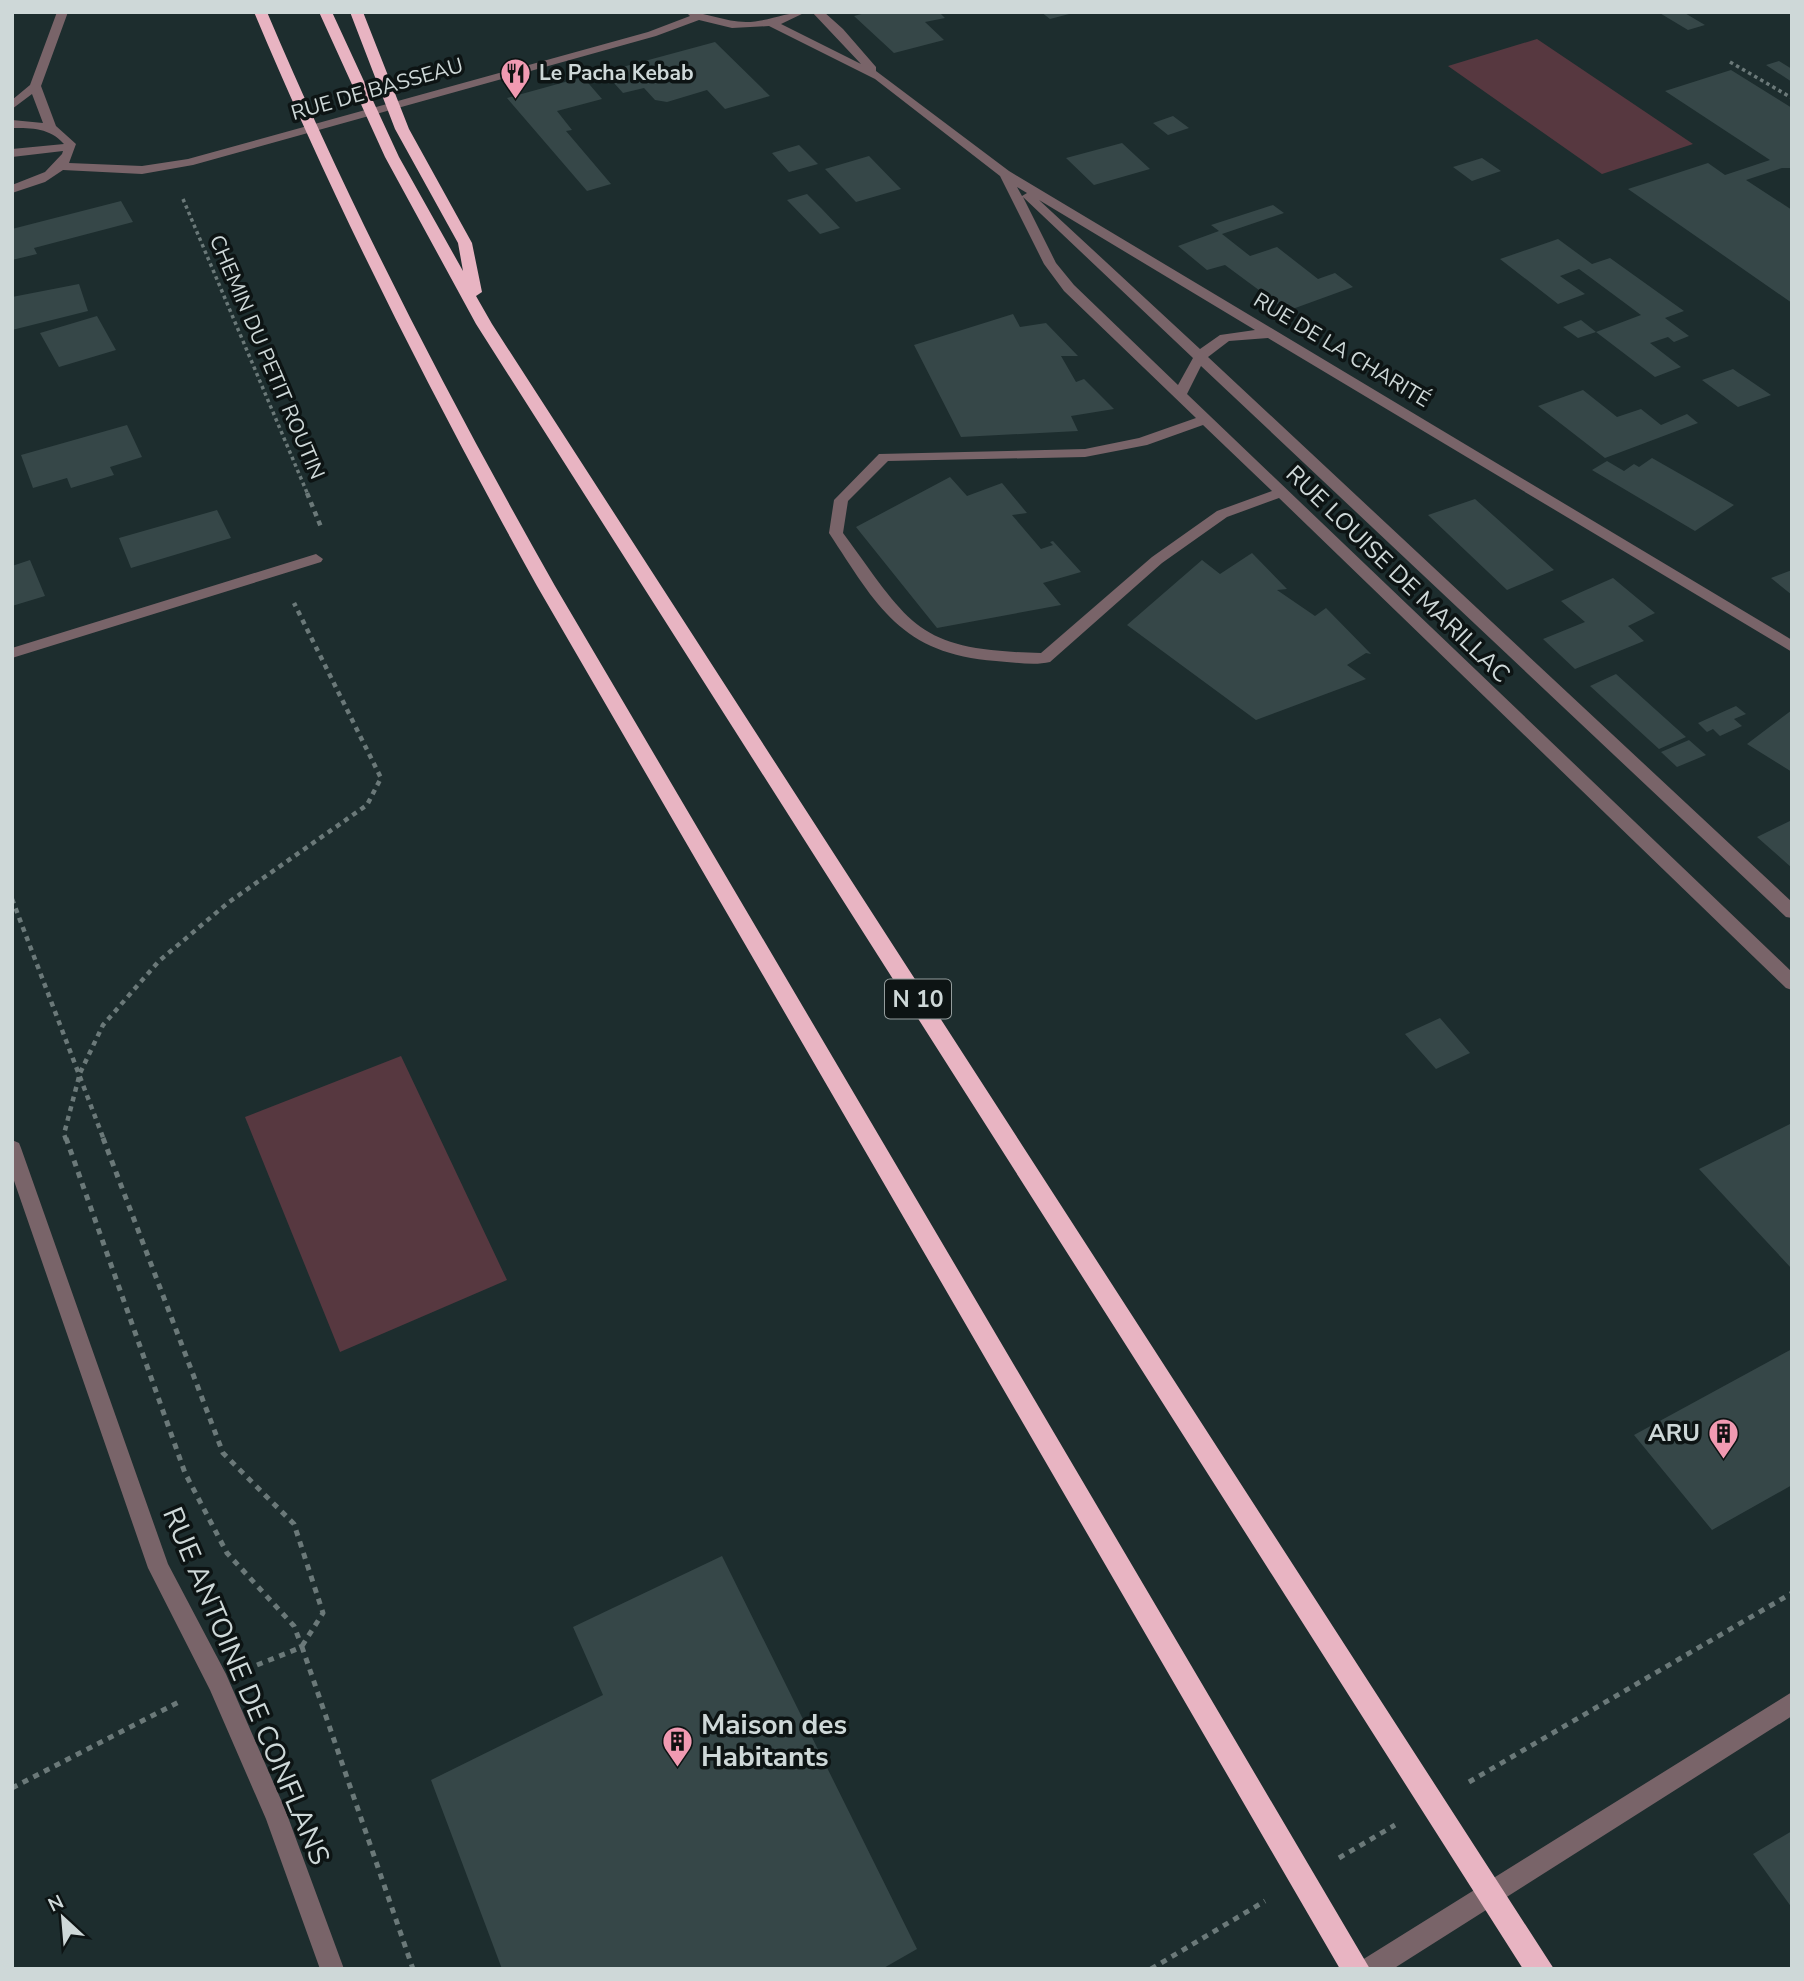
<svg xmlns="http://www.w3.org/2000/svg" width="1804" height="1981" viewBox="0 0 1804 1981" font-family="'Nunito Sans',sans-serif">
<rect width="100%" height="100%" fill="#1d2d2e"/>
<path fill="#573840" d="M1537,39L1693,144L1602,174L1448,66Z
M401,1056L507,1280L340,1352L245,1117Z"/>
<path fill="#364748" d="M869,12H939L945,18L925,22L944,40L894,53L854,16Z
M1041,12H1073V13L1050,19Z
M1658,12H1683L1705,25L1688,30Z
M715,42L770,96L725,109L707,90L667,102L655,100L644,88L623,93L604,72Z
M1779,61L1792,69V82L1766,65Z
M1731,70L1792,108V168H1782L1746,180L1792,210V303L1628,189L1708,163L1725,175L1770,160L1665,91Z
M583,77L602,99L557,111L572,130L566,131L611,184L587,191L507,98Z
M1173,116L1189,128L1168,135L1153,123Z
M1122,143L1150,169L1094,185L1066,158Z
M799,145L818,164L789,172L772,153Z
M869,156L901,189L856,202L825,169Z
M1482,158L1501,171L1472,181L1453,167Z
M807,194L821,208L840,228L820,234L787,200Z
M121,201L133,222L34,248L37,254L12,260V229Z
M1273,205L1284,213L1222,234L1250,256L1277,247L1318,279L1335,273L1353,287L1287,311L1225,265L1207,270L1178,246L1219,231L1211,225Z
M1558,239L1592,264L1610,258L1684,311L1665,318L1689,336L1674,342L1668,337L1650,343L1681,367L1655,377L1596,332L1641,315L1579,269L1560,276L1585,294L1558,304L1500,259Z
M79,284L88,311L12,330V297Z
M1013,314L1020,327L1046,323L1078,356H1061L1076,382L1084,379L1114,409L1071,416L1078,431L961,437L914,345Z
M97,316L116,350L59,367L40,333Z
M1581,320L1596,332L1578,338L1563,327Z
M1733,369L1771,395L1738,407L1702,380Z
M1583,390L1617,417L1641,409L1661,425L1687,414L1698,423L1605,458L1538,406Z
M127,425L142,457L110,467L114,475L71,488L67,478L33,488L21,455Z
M1652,458L1710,491L1734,505L1695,531L1592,470L1607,461L1624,471L1634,464L1639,467Z
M950,477L967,496L1002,483L1027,513L1012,515L1041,549L1053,545L1050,542L1053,541L1081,572L1043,583L1061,605L937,628L856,527Z
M1475,499L1554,570L1507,590L1428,515Z
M217,510L231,538L131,568L119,538Z
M1252,553L1287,589L1277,590L1315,616L1326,608L1371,654L1366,653L1347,665L1366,679L1256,720L1127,625L1202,560L1220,574Z
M30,560L45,596L12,606V566Z
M1792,570V595L1771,578Z
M1613,578L1655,613L1628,626L1644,641L1575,669L1543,639L1585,622L1561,601Z
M1616,674L1686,737L1659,749L1590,686Z
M1736,706L1746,714L1734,719L1742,726L1720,736L1713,729L1707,732L1698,723Z
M1792,710V772L1747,744Z
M1689,740L1706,755L1677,767L1661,752Z
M1792,820V868L1757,837Z
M1440,1018L1470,1053L1436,1069L1405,1034Z
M1792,1123V1269L1699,1169Z
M1792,1349V1485L1712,1530L1634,1435Z
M722,1556L917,1949L882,1969H502L431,1780L603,1695L573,1627Z
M1792,1831V1908L1753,1854Z"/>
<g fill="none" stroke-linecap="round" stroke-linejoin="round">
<path stroke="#6b7979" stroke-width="3.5" stroke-dasharray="3.5 3.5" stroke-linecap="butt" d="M1730,62L1792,98
M183,199L308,495"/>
<path stroke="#6b7979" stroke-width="4.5" stroke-dasharray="5 5" stroke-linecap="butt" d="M307,493L321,527
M12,899L104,1140
M66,1140L64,1134L80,1073L103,1025L159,961L229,902L367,805L381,778L294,603"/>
<path stroke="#6b7979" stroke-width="5" stroke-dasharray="6 6" stroke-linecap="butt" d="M66,1138L185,1473L227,1553L294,1626L302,1647
M103,1138L223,1453L294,1524L323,1613L302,1646
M257,1665L302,1647L413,1969
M1469,1782L1792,1593
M12,1788L179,1702
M1339,1858L1395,1825
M1151,1969L1265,1901"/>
<path fill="#796469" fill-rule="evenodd" d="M57,12H68L41,86L56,126L76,144L69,163L142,166L188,159L648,32L690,16L686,12C706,12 725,22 746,22C767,22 786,12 806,12L781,24L861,64L812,12H824L843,29L876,67V71L1009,171L1792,640V652L1268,338L1229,341L1208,357L1792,902V918L1786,917L1201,366L1187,394L1792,972V990L1786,988L1279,498L1227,517L1162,563L1050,662C1034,666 1013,662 996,661C901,654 877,606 829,533L834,500L879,454L1085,449L1139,438L1196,418L1064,291L1044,264L1000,176L875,79L769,26L732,28L699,20L656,36L193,165L142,174L63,170L45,182L12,193V185L45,172L62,154L63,151L12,157V149L64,144C50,128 32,128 12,128V120L43,123L32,94L12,109V100L30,85ZM1017,187L1027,193L1022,196ZM1023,197L1193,358L1178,385L1074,285L1056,263ZM1039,200L1255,330L1220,335L1200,349ZM1203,425L1272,491L1217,511L1152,557L1041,653C916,650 912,627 843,533L848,501L888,461L1085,457L1147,445Z
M316,554L323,559L321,562L12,658V648Z
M12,1140L19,1143L21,1148L168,1564L226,1674L285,1809L344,1969H320L266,1819L210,1690L148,1568L12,1175Z
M1792,1692V1716L1393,1969H1359L1362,1960Z"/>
<path fill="#e8b4c2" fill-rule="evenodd" d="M254,12H267C351,210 449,399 555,586L1370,1969H1340L537,586C433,398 337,210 254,12Z
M319,12H332L399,157L463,271L458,243L395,129L350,12H363L409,129L472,243L482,292L476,296L492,324L1554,1969H1523L476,324L385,157Z"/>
</g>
<defs>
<symbol id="restaurant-pin" viewBox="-11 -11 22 30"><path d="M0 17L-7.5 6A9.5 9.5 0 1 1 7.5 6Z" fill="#f19ab2" stroke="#0d1414"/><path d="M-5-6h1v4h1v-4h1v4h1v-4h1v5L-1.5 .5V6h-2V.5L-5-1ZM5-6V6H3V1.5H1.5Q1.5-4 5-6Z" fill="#111"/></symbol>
<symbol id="building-pin" viewBox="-11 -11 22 30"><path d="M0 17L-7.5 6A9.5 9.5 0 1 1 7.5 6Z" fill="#f19ab2" stroke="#0d1414"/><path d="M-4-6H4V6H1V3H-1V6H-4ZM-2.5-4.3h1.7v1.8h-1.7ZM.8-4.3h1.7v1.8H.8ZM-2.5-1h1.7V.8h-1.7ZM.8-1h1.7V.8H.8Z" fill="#111"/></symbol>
</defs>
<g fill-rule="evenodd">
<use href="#restaurant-pin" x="498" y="56" width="35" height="47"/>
<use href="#building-pin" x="1706" y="1416" width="35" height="47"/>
<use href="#building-pin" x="660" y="1724" width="35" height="47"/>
</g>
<g text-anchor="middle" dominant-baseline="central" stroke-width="7" stroke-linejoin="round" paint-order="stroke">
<g font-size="21" font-weight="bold" fill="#ced8d8" stroke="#0d1414" text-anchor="start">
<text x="539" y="73">Le Pacha Kebab</text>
</g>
<g font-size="21" fill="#ced8d8" stroke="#0d1414">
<text transform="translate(377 89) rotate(-16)">RUE DE BASSEAU</text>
<text transform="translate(1342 350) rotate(31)">RUE DE LA CHARITÉ</text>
<text transform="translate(267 357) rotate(67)">CHEMIN DU PETIT ROUTIN</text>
</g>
<rect fill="#0d1414" stroke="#949d9d" stroke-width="2" x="885" y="979.5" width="66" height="39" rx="5"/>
<g font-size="23" font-weight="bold" fill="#ced8d8">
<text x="918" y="999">N 10</text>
</g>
<g font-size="24" fill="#ced8d8" stroke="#0d1414">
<text transform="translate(1398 574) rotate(44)">RUE LOUISE DE MARILLAC</text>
</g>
<g font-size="24" font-weight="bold" fill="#ced8d8" stroke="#0d1414" text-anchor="end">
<text x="1700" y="1433">ARU</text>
</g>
<g font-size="28" fill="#ced8d8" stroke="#0d1414">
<text transform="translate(246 1686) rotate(67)">RUE ANTOINE DE CONFLANS</text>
</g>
<g font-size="28" font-weight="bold" fill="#ced8d8" stroke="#0d1414" text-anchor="start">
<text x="701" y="1725">Maison des<tspan x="701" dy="32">Habitants</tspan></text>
</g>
</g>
<rect width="1804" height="1981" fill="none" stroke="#ced8d8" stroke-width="28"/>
<g transform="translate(63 1918) rotate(334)" stroke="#0d1414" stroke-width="5" paint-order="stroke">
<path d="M0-5L12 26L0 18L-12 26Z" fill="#ced8d8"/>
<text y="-10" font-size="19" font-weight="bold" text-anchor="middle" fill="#ced8d8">N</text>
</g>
</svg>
